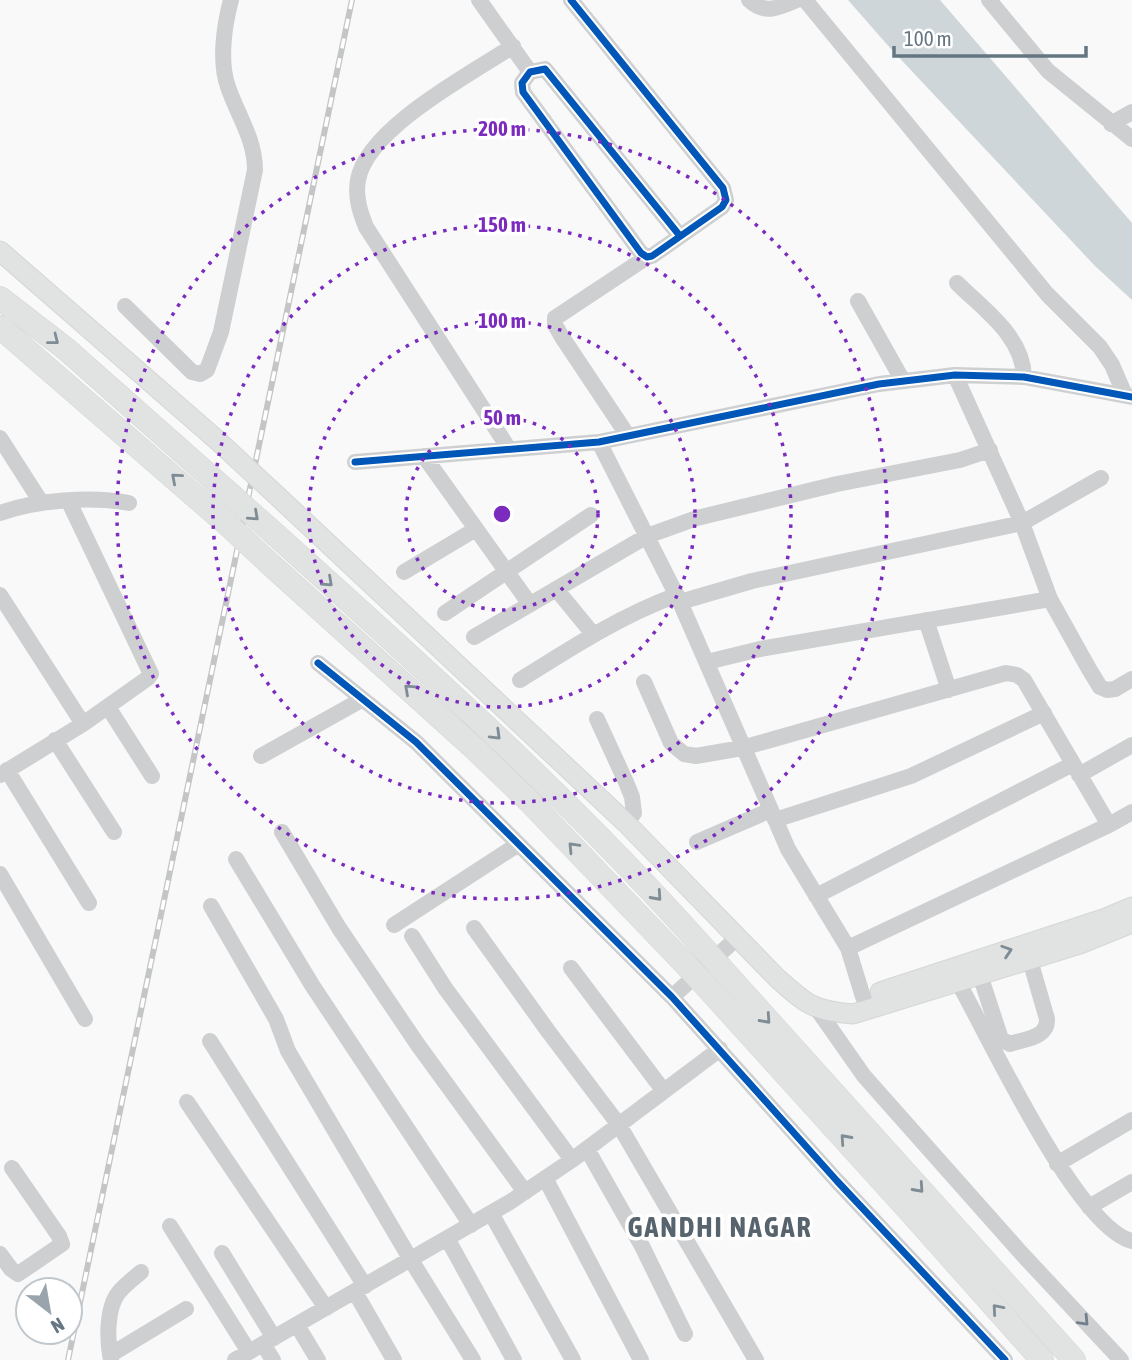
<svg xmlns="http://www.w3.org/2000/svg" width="1132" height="1360" viewBox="0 0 1132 1360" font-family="'Asap Condensed',sans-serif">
<rect width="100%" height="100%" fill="#f9f9f9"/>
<path fill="#ced6d9" d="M848,0H940L1132,223V300L1095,266L891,49Z"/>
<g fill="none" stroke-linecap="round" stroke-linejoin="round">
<defs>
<path id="major" d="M0,251L217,440
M288,506L626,823L777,978C806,1004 813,1011 853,1014L1080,944L1132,923
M880,992L1106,918L1132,907"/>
<path id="highway" d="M0,298L66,349L231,495
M0,327L227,524
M277,536C426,670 573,801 706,951
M270,564L473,747L529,801L688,967
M721,968L1074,1360
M704,984L914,1216L1042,1360"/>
</defs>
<use href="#major" stroke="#d5d6d7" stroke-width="21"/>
<use href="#highway" stroke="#d5d6d6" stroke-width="24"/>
<path stroke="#cecfd0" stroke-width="16" d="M479,0L530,72
M571,0L723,188L726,200L722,207L652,256L647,257L641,253L523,92L522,83L530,72L545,69L680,236
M749,0C765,15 778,8 797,0
M805,0L1047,294L1100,347L1112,365L1125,395
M989,0L1048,71L1132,139
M1111,124L1132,112
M957,283C984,310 1023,336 1024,377
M858,301L903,381
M125,306L192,372L200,374L207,370L221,332L255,170C255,139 238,116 228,87C219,62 224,26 231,0
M955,375L1022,523L1050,599L1089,669L1100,687L1107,690L1115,689L1132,679
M628,436L562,337L555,325V318L647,257
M0,438L41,502
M599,442L680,602L788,849L848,948L863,997
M509,449L366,227C360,212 355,197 358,180C367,128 471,74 513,46
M424,456L529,603
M355,462L599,442L879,384L955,375L1024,377L1132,397
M0,513C36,500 91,496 129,503
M404,572L476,529
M556,589L593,634
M0,595L83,724
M680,602L752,581L1022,523L1101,478
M445,613L591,515
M926,620L949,690
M474,637L647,536L697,518L837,484L960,460L990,450
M707,662L760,649L1050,599
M318,663L416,742L672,997L837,1181L1005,1360
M520,680C571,648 620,616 677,595
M644,682L671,743L684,754L696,756L742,748L1006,673L1017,675L1024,680L1109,825
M108,707L152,776
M597,719L626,782L632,797L634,813L626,823
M55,740L114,832
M261,756L363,699
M7,770L89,903
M0,775L83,724L148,678L151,674L69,502
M1079,775L1132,745
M775,820L911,776L1044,713
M282,832L339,928L418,1045L525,1192
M697,842L771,810
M236,859L312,985L471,1225
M0,874L85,1019
M816,896L1073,764
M211,906L276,1019L288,1051L411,1260L473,1360
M394,925L517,845
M474,928L548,1031L619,1125L756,1360
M412,936L445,988L572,1160
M848,948L1109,825L1132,812
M571,968L663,1090
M980,975L1001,1039L1010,1044C1025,1039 1048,1038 1047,1019L1030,960
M958,982C988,1035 1077,1228 1132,1241
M672,997L737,938
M817,1009L864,1076L1022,1254L1121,1360
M210,1041L365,1286
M187,1102L326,1308
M587,1149L642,1246L685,1334
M1057,1164L1132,1120
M545,1178L641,1360
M1089,1207L1132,1182
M491,1213L573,1360
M170,1226L249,1352
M447,1238L514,1360
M222,1253L274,1338
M0,1254L11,1269L18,1274L62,1244L59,1236L12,1168
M355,1292L394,1360
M297,1325L318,1360
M263,1344L273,1360
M110,1355L186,1309
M111,1360C107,1341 106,1308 119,1292C125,1285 134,1278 141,1272
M235,1360L510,1202L572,1160L720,1049"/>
<use href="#major" stroke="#e1e2e2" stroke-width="19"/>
<use href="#highway" stroke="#e1e2e2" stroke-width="23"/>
<defs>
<path id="rail" d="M68,1360L352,0"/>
</defs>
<use href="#rail" stroke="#c3c5c6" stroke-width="6"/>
<use href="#rail" stroke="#fff" stroke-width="3.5" stroke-dasharray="10" stroke-linecap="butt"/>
<defs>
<path id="major-bridge" d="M217,440L288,506"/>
<path id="highway-bridge" d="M231,495L277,536
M227,524L270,564
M706,951L721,968
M688,967L704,984"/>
</defs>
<use href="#major-bridge" stroke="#d5d6d7" stroke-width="21" stroke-linecap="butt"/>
<use href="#highway-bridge" stroke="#d5d6d6" stroke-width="24" stroke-linecap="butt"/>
<use href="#major-bridge" stroke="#e1e2e2" stroke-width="19"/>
<use href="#highway-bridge" stroke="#e1e2e2" stroke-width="23"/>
<defs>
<path id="cycleway" d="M571,0L723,188L726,200L722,207L652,256L647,257L641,253L523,92L522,83L530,72L545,69L680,236
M355,462L599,442L879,384L955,375L1024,377L1132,397
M318,663L416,742L672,997L837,1181L1005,1360"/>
</defs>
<use href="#cycleway" stroke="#fff" stroke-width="11"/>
<use href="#cycleway" stroke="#0057b8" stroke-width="7"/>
</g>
<defs><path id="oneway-chevron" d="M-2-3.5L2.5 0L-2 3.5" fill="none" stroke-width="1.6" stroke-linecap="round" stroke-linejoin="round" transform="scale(1.75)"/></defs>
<g stroke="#7e8c96">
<use href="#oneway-chevron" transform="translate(54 340) rotate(38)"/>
<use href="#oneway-chevron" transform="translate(176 478) rotate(-139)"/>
<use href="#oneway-chevron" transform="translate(254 516) rotate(42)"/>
<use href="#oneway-chevron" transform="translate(328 582) rotate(42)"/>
<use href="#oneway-chevron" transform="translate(409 689) rotate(-138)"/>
<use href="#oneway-chevron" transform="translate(496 735) rotate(44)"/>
<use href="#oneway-chevron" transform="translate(573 847) rotate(-134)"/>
<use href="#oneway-chevron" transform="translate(657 896) rotate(48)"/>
<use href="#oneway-chevron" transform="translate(1007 951) rotate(-18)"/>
<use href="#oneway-chevron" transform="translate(766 1019) rotate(48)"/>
<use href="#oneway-chevron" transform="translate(845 1139) rotate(-132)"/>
<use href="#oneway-chevron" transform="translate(919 1188) rotate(48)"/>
<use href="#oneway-chevron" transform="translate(997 1309) rotate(-131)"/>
</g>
<use stroke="#707f8b" href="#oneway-chevron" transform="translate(1084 1321) rotate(47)"/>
<g fill="none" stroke="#7b2cbf" stroke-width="3.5" stroke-dasharray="3.5 7">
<circle cx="502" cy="514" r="96"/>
<circle cx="502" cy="514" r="193"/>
<circle cx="502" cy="514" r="289"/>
<circle cx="502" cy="514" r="385"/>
</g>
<g text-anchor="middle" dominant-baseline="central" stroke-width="7" stroke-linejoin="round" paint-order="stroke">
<g font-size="28" font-weight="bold" letter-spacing="2" fill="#57646e" stroke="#fff">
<text x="720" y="1227">GANDHI NAGAR</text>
</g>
</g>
<circle cx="502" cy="514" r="10" fill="#7b2cbf" stroke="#fff" stroke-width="3.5"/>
<g font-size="21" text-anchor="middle" font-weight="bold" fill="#7b2cbf" stroke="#fff" stroke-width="7" stroke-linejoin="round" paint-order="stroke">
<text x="502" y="136">200 m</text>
<text x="502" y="232">150 m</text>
<text x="502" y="328">100 m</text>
<text x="502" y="425">50 m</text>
</g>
<g transform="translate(49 1311) rotate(149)"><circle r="33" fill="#ffffff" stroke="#c1c8cd" stroke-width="2"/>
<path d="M0-5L12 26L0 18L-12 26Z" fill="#99a4ac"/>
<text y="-10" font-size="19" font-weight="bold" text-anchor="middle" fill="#657683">N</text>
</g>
<path d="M894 46v10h192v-10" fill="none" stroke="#657683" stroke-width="3.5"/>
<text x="904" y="46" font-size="21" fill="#657683" stroke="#ffffff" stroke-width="5" paint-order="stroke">100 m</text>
</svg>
